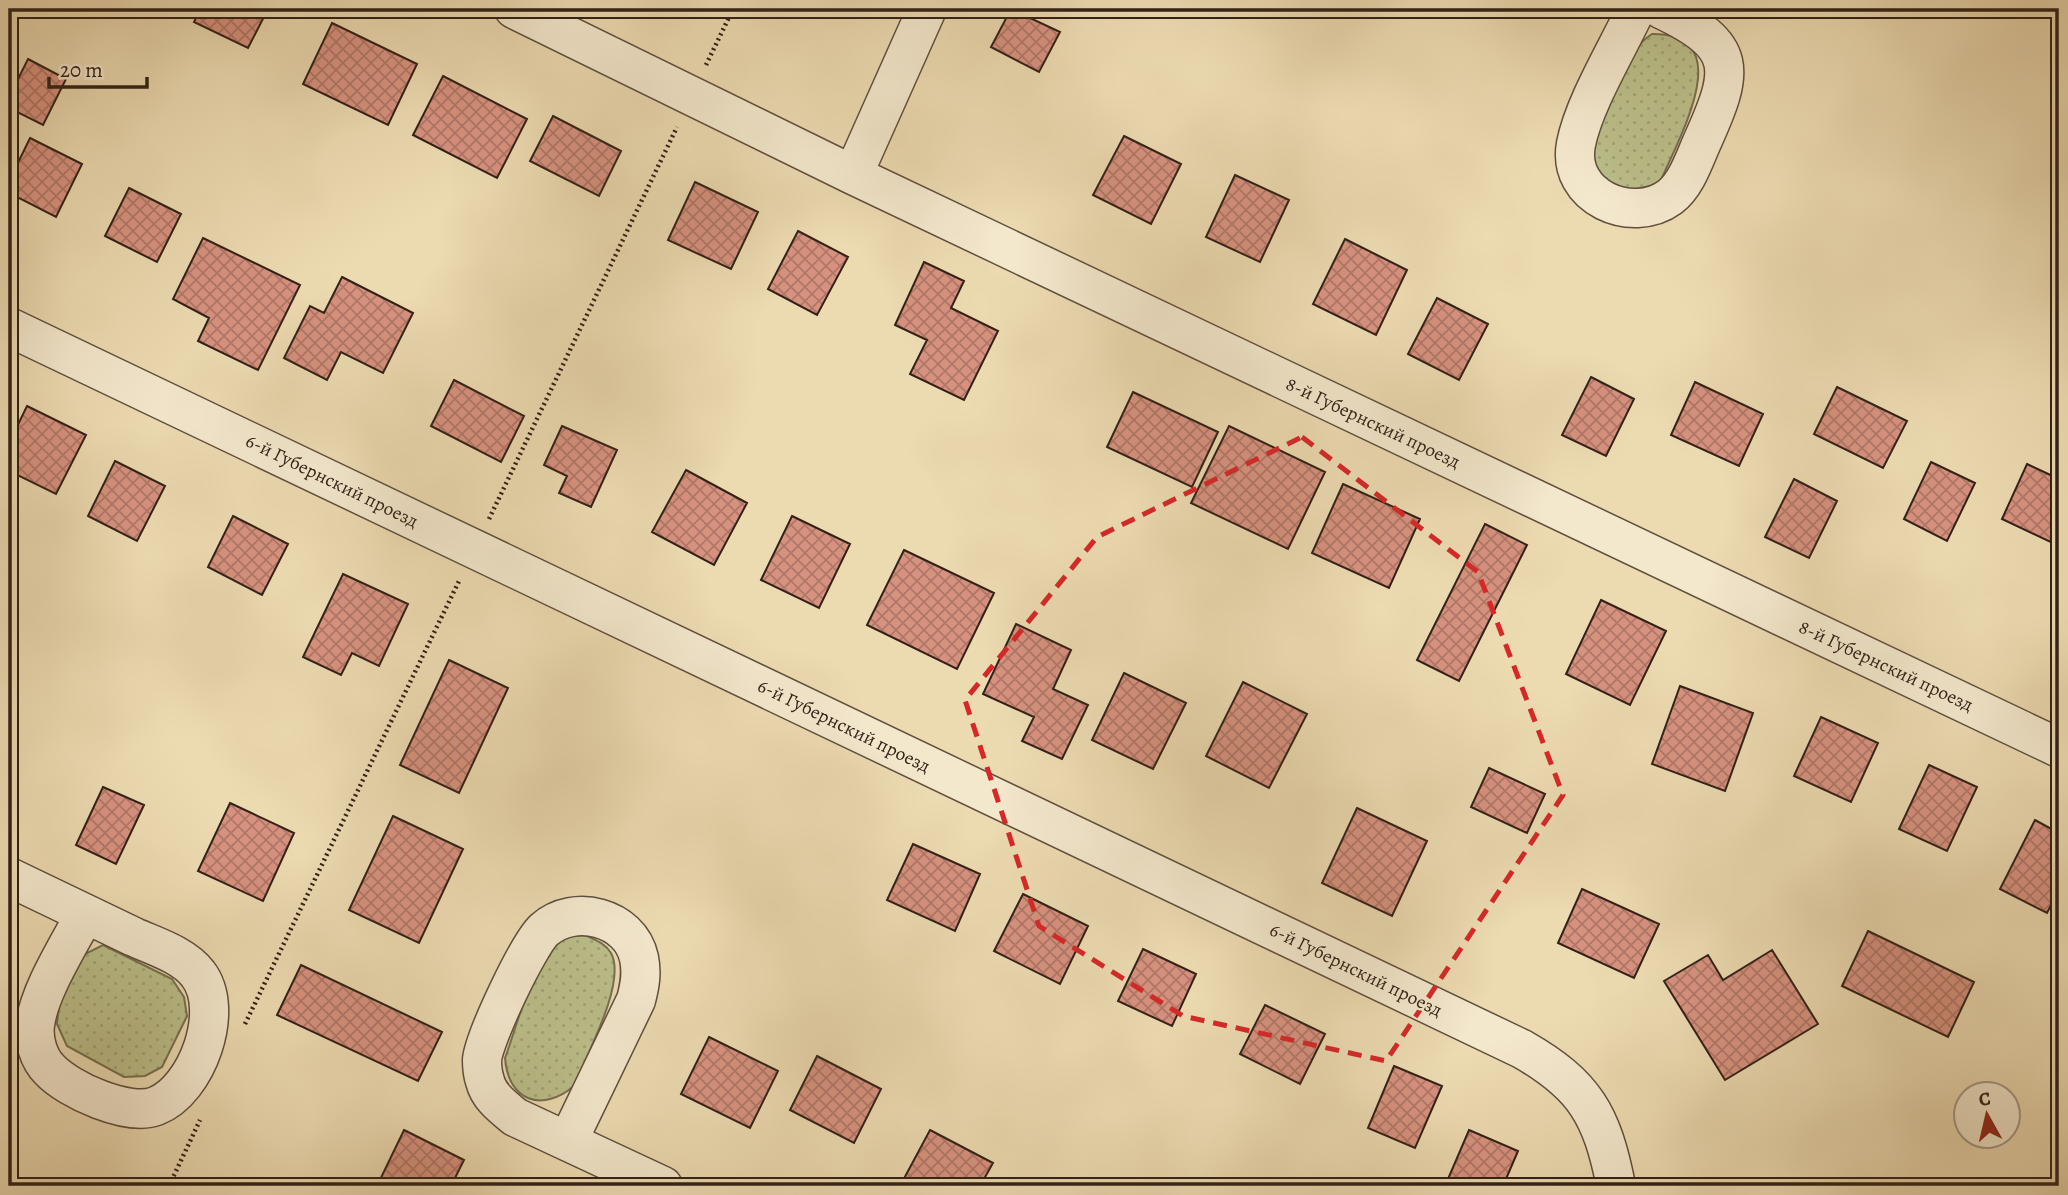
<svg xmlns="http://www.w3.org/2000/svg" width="2068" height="1195" viewBox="0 0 2068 1195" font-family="Alegreya,serif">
<defs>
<pattern id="green-dots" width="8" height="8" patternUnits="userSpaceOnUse" patternTransform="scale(1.75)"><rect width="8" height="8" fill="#bbbe89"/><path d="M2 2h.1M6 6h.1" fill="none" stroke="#a1a376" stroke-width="1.8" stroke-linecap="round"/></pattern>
<pattern id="building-cross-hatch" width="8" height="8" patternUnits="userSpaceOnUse" patternTransform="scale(1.75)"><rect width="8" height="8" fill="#d7927f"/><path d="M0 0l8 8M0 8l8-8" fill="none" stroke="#af7767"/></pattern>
</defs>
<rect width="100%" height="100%" fill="#ecdab1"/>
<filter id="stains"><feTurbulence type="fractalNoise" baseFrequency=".00286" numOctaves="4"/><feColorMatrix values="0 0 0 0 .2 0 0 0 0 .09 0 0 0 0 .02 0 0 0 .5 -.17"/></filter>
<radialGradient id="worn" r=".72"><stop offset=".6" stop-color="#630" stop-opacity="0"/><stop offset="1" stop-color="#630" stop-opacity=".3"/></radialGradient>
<path fill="url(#green-dots)" stroke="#767050" stroke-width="2" d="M1652,34C1742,33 1676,142 1659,185L1606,194L1590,157C1604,120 1618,55 1652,34Z
M585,935C595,940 605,943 611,953C627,982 586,1056 574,1086C542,1113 508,1101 505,1058C517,1026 531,967 555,944C564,935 573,936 585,935Z
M103,945L172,979L184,997L187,1016L162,1067L145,1076L124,1077L67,1046L57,1024L59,1004L83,955Z"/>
<path fill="url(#building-cross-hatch)" stroke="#312117" stroke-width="2" d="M200,9H268L248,48L194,22Z
M1011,9L1060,32L1039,72L991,47Z
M332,23L417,64L388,125L303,84Z
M28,59L66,79L43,125L9,108V97Z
M443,76L527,119L497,178L413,135Z
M553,116L621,151L599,196L530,161Z
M1124,136L1181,164L1151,224L1093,195Z
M30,138L82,164L56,217L9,193V181Z
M1235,175L1289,200L1260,262L1206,237Z
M695,182L758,212L731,269L668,240Z
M129,188L181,214L157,262L105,236Z
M798,231L848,257L817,315L768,289Z
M203,238L300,285L258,370L198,341L209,318L173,299Z
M1345,239L1407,270L1376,335L1313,304Z
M924,262L964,281L951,308L998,331L964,400L910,374L927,340L895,325Z
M342,277L413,313L383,373L341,352L327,380L284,358L310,306L324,313Z
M1437,298L1488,324L1459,380L1408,354Z
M1591,377L1634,399L1606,456L1562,435Z
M454,380L524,416L501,462L431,426Z
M1695,382L1763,414L1739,466L1671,435Z
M1837,387L1907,421L1883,468L1814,434Z
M1133,392L1218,432L1192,487L1107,447Z
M27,406L86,435L56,494L9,471V443Z
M562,426L617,450L591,507L559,493L567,476L544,465Z
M1229,426L1325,472L1288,549L1191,503Z
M115,461L165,486L137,541L88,516Z
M1931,462L1975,483L1947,541L1904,519Z
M2027,464L2059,479V546L2002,519Z
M686,470L747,503L714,565L652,532Z
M1794,479L1837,501L1809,558L1765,537Z
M1343,484L1420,519L1389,588L1312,553Z
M233,516L288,544L262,595L208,567Z
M792,516L850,544L819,608L761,580Z
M1485,524L1527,545L1459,681L1417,660Z
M904,550L994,593L957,669L867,625Z
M343,574L408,604L379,666L352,653L341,675L303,657Z
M1601,600L1666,631L1630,705L1566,674Z
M1016,624L1071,650L1053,689L1088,705L1062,759L1022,741L1034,717L983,694Z
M449,660L508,688L459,793L400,765Z
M1124,673L1186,703L1153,769L1092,740Z
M1243,682L1307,714L1269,788L1206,756Z
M1680,686L1753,713L1725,791L1652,764Z
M1821,717L1878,743L1851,802L1794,776Z
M1929,765L1977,787L1947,851L1899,829Z
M1489,768L1545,794L1527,833L1471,807Z
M103,787L144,805L116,864L76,845Z
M230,803L294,833L263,901L198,871Z
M1357,808L1427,841L1392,916L1322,883Z
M393,816L463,849L419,943L349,910Z
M2035,820L2059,833V889L2047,913L2000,889Z
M913,844L980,874L955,931L887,900Z
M1582,889L1659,924L1634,978L1558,943Z
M1023,894L1088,926L1060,984L994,951Z
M1868,931L1974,982L1948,1037L1842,986Z
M1143,949L1196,974L1172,1026L1118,1001Z
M1772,950L1818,1024L1725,1080L1664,981L1708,955L1723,980Z
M301,965L442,1032L418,1081L277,1015Z
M1265,1005L1325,1034L1300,1084L1240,1054Z
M709,1037L778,1071L750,1128L681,1094Z
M817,1056L881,1089L854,1143L790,1110Z
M1394,1066L1442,1086L1415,1148L1368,1128Z
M404,1130L464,1160L451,1186H377Z
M930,1130L993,1163L980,1186H900Z
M1469,1130L1518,1151L1503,1186H1445Z"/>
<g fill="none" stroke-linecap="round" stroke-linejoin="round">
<defs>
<path id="minor" d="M514,9L853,175L2059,748
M1636,9C1618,48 1584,103 1576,144C1566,197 1632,225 1670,197C1686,185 1694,160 1702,142C1735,69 1739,46 1661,9
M853,175L927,9
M9,327L1522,1049C1585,1085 1602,1115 1616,1186
M9,877C51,897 92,917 134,937C154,946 184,955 198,974C226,1010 197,1090 156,1106C129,1117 68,1090 49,1069C39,1059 33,1040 35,1025C39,991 69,945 85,914
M568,1141L636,1000C640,985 642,973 639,958C630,917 574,903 544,930C528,945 484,1038 482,1060C482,1066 483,1075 485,1081C489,1097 503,1107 515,1117L663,1186"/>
</defs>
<use href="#minor" stroke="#604f3e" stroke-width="41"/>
<path stroke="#312117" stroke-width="4.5" stroke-dasharray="2 3.5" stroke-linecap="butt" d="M706,65L733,9
M489,519L677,127
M245,1024L459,581
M169,1186L200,1120"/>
<use href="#minor" stroke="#f3e7cc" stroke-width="38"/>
</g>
<path fill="none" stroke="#d62828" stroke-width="5" stroke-dasharray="14 9" stroke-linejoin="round" d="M1302,437L1478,572L1563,795L1386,1061L1183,1016L1039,926L965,700L1097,537Z"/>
<g text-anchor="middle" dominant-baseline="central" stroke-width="5" stroke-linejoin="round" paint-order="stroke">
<g font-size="19" fill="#312117" stroke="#f3e7cc">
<text transform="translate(1373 423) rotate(25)">8-й Губернский проезд</text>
<text transform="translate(332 481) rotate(26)">6-й Губернский проезд</text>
<text transform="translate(1886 666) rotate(25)">8-й Губернский проезд</text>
<text transform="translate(844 726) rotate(26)">6-й Губернский проезд</text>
<text transform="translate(1356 970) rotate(26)">6-й Губернский проезд</text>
</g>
</g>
<rect width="2068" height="1195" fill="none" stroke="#ecdab1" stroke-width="35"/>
<rect x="10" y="10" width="2047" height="1174" fill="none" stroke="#312117" stroke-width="3.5"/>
<rect x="18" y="18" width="2033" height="1160" fill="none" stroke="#312117" stroke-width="2"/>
<g transform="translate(1987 1115) rotate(352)"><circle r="33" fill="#f3e7cc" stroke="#a59884" stroke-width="2"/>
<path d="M0-5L12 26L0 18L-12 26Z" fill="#8f2418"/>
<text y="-10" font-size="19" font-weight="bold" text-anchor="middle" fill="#312117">С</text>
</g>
<path d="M49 77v10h98v-10" fill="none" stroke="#312117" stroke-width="3.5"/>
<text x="60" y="77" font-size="21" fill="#312117" stroke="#f3e7cc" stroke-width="5" paint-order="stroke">20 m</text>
<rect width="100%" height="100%" filter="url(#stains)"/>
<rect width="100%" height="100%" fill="url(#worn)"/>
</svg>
